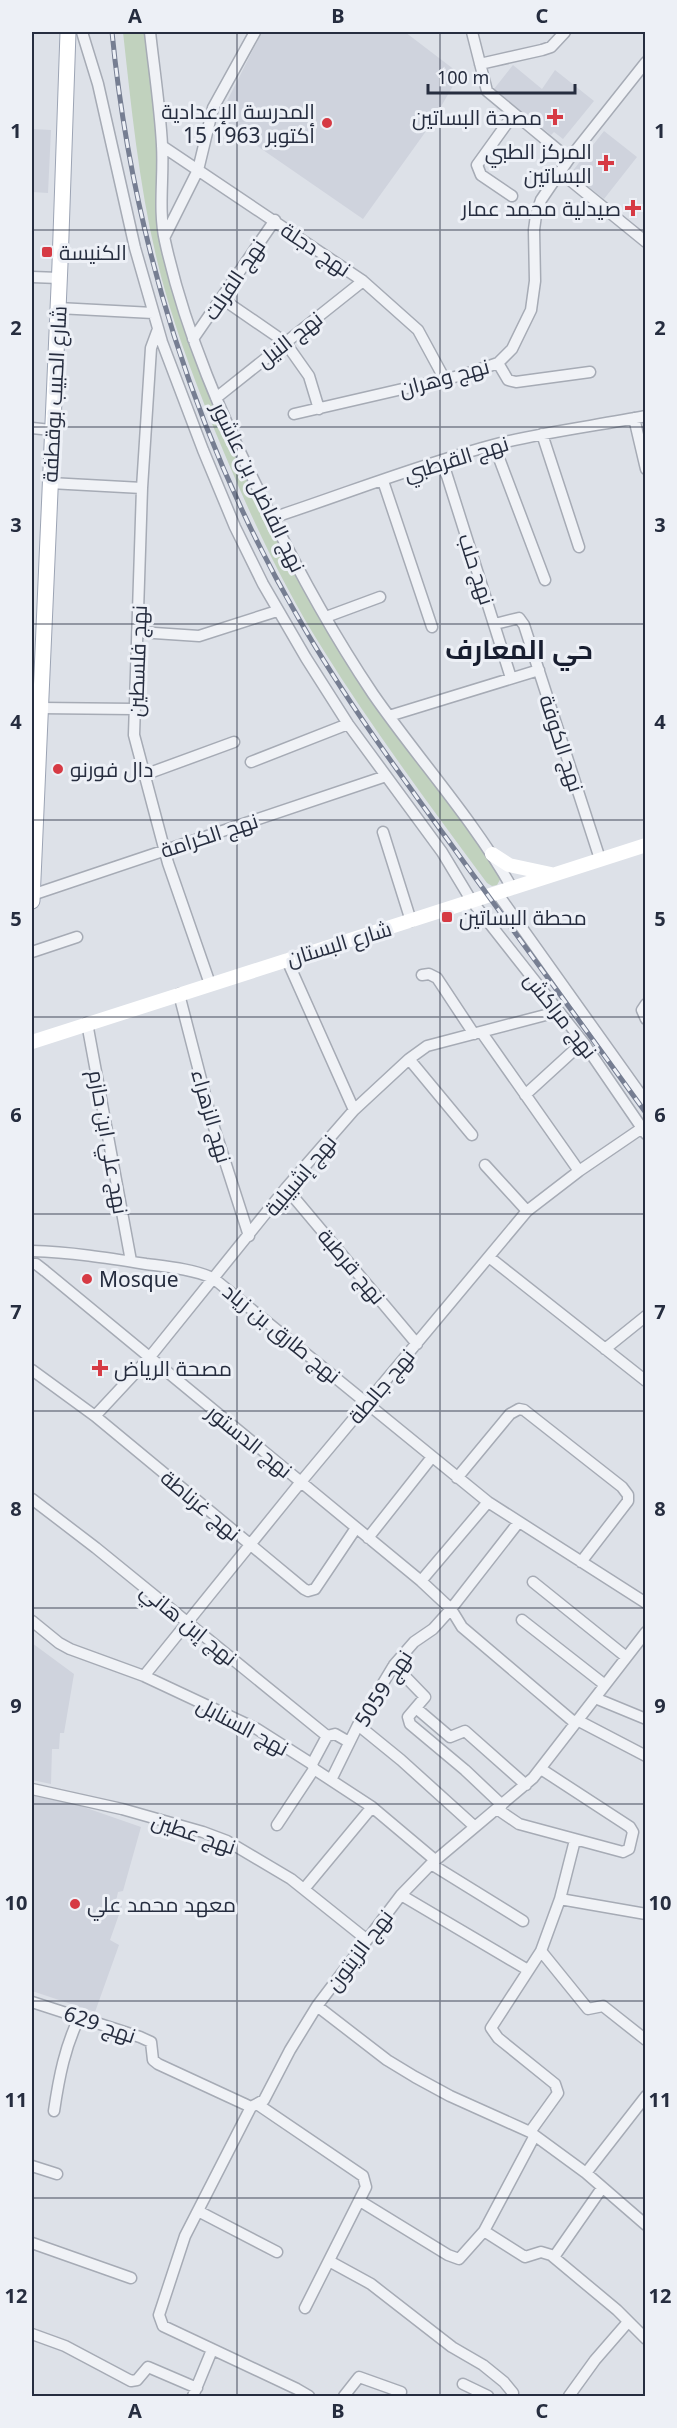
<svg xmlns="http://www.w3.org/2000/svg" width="677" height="2428" viewBox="0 0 677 2428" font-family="'Noto Sans',Cairo,sans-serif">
<rect width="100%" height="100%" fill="#dde1e8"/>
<path fill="#cfd3dd" d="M262,32H405L460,74L429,127L363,219L218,119Z
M513,65L542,89L555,70L594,101L563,139L554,132L551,135L494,89Z
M32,129L51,130L48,193L32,192Z
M604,131L637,157L604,199L571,173Z
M32,1643L74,1674L64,1733H60L59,1749H52L51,1784L32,1780Z
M32,1794L49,1795L141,1827L123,1891L118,1892L116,1901L122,1906L110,1940L119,1945L95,2012L32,1991Z"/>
<path fill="#c1d2be" d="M123,32H145L157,126L158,223L221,422L271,527L329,632L378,710L502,876L497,885L492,886L487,883C431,807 374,731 324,651C280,582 246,506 215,431C192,374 170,316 156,256C139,184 131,105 123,32Z"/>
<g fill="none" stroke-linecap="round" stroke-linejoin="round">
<defs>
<path id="street" d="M82,32L98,84L135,248L162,342L203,450L235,527L263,584L306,658L348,724L442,852L471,900L583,1042L646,1134
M150,32C154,69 160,107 162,145C164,177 158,210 165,241C185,332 223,420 265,503C297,569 332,633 373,694C418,759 473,819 512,888
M472,32L487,91L569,159L560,172L646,242
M480,64L542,50L551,47L565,32
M162,146L363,281L418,330L444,378
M569,159L646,62
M512,196L481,175L477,165L513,115
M165,236L198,170L213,108L255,32
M32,277L59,278
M221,298L285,342L309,376L319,409
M58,308L153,313
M158,329L151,348L142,488L134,735L168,863L210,984
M193,339L275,220
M498,363L508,380L516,382L590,372
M216,398L363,281
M294,414L463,375L498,363L512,349L531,310L535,281L534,230L536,215L541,200L560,172
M634,418L646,469
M32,428L51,430
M542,434L579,547
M494,445L545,580
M442,460L511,678
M383,481L432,627
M50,483L142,488
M272,518C345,494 418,465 493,445C543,432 595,426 646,416
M326,617L380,597
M495,624L519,618L524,625L600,859
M139,632L199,636L277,611
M40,708L134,709
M389,716L539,670
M251,762L348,724
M144,775L234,742
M383,832L411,921
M497,893L646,1102
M32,895L386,776
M32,952L77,937
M287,960L354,1110
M422,975L429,974L437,978L474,1034
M179,994L211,1118L249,1236
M646,1004L642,1010L646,1019
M87,1023L131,1261
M482,1033L579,1171
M409,1059L472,1135
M525,1095L583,1042
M485,1165L527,1211
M286,1188L417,1344
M32,1251C70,1252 108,1258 146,1264C169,1267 192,1269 213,1278L488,1502L646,1603
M489,1257L646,1381
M32,1264H36L45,1271L421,1581L451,1609L462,1627L575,1723
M605,1349L646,1316
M32,1370L95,1416L304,1589L308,1591L315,1589L356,1528
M95,1416L149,1358L286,1188L354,1110L409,1059L427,1046L557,1012
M457,1478L510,1414L519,1409L524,1410L622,1487L628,1495V1501L581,1562
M32,1499L96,1548L327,1736L335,1734L349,1742
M368,1538L432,1457
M421,1581L488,1502
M533,1582L625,1656
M522,1620L605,1685
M32,1621L59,1643L70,1649L144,1676L257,1729L312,1764L314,1769L372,1807L435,1860
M394,1665L425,1697L408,1717L410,1724L465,1770L502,1805
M144,1676L300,1483L527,1211L579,1171L645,1126
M595,1698L646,1719
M416,1708L450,1737L465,1731L526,1785
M577,1720L646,1756
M358,1725L401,1760L474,1826
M312,1764L327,1736
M331,1780L358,1725L394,1665L414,1642L433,1629L451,1609L518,1523
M32,1789L122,1809L203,1832L227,1841L291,1879L366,1939
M497,1809L519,1824L623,1852L629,1849L633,1832L630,1827L541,1769
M277,1825L314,1769
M431,1864L523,1921
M304,1889L372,1807
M401,1895L528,1970
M560,1899L646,1914
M541,1951L588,2009L603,2006L646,2040
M32,2002L140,2037L151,2042L153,2060L158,2064L251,2107
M317,2006L387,2060L415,2077L450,2096L530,2132L586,2173L646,2225
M257,2104L363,2176L366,2187L305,2308
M54,2111C59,2077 65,2046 80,2016
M530,2132L558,2093L555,2084L498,2038L491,2028L541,1951L560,1899L575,1840
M32,2166L57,2174
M586,2173L646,2096
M360,2201L448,2255L459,2259L484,2231L534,2137
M198,2211L277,2252
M484,2231L525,2257L541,2252L551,2255L617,2310L646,2339
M32,2243L131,2278
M554,2257L602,2188
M329,2261L371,2284L452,2347L483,2365L504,2382L513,2393
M32,2334L65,2346L131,2381L137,2380L148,2367L197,2388
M463,2384L488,2396
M193,2396L212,2350
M309,2396L297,2389L163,2326L159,2315L185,2236L251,2107L264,2100L290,2050L317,2006L401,1895L431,1864L533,1778L646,1632
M344,2396L359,2377L401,2392
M569,2396L595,2360L628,2322"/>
<path id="primary" d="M32,901L60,264L68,32"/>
</defs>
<use href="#street" stroke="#a6abb5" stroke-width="13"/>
<use href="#primary" stroke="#9ca4b4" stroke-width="17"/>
<use href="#street" stroke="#f0f2f6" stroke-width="10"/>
<path stroke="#fff" stroke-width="14" d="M492,854L509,865L551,874
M32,1042L646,845"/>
<use href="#primary" stroke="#fff" stroke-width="15"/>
<defs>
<path id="rail" d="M112,32C132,237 195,440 299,619C346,701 402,777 458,854C520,940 583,1026 646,1113"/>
</defs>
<use href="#rail" stroke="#767e92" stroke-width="5"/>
<use href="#rail" stroke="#edf0f6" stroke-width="3" stroke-dasharray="9" stroke-linecap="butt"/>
</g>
<path fill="none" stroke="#262d3f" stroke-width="1.5" stroke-opacity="0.55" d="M237,32V2396M440,32V2396M32,230H646M32,427H646M32,624H646M32,820H646M32,1017H646M32,1214H646M32,1411H646M32,1608H646M32,1804H646M32,2001H646M32,2198H646"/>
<g fill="#d63a44" stroke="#edf0f6" stroke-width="2">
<path d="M552 108h6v6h6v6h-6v6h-6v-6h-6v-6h6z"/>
<circle cx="327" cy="123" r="6"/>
<path d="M603 154h6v6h6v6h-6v6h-6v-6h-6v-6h6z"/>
<path d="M630 199h6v6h6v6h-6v6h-6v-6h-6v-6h6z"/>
<rect x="41" y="246" width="12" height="12" rx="3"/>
<circle cx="58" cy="769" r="6"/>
<rect x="441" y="911" width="12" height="12" rx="3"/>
<circle cx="87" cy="1279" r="6"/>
<path d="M97 1359h6v6h6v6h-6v6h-6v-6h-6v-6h6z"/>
<circle cx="75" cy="1904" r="6"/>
</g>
<g text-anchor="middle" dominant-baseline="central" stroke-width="6" stroke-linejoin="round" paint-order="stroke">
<g font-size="21" fill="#262d3f" stroke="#edf0f6" text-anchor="start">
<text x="315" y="111" text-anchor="end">المدرسة الإعدادية<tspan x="315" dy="24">15 أكتوبر 1963</tspan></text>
<text x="542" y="117" text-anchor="end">مصحة البساتين</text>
<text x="592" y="151" text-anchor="end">المركز الطبي<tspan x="592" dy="24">البساتين</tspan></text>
<text x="621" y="208" text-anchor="end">صيدلية محمد عمار</text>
<text x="59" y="252">الكنيسة</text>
<text x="70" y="769">دال فورنو</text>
<text x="459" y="917">محطة البساتين</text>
<text x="99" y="1279">Mosque</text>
<text x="114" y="1368">مصحة الرياض</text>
<text x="87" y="1904">معهد محمد علي</text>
</g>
<g font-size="21" fill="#262d3f" stroke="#edf0f6">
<text transform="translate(316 249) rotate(34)">نهج دجلة</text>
<text transform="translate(234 279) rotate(-56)">نهج الفرلت</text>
<text transform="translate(289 339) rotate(-38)">نهج النيل</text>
<text transform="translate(444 377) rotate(-15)">نهج وهران</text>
<text transform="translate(54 394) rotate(-87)">شارع الحبيب بوقطفة</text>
<text transform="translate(456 458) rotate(-17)">نهج القرطبي</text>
<text transform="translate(259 487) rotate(64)">نهج الفاضل بن عاشور</text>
<text transform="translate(477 569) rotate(72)">نهج حلب</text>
<text transform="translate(137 661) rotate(-88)">نهج فلسطين</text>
<text transform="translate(562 743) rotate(72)">نهج الكوفة</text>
<text transform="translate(209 835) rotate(-18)">نهج الكرامة</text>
<text transform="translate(339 943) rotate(-17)">شارع البستان</text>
<text transform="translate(561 1015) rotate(52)">نهج مراكش</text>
<text transform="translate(212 1116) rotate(74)">نهج الزهراء</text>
<text transform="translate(109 1142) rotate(80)">نهج علي ابن حازم</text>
<text transform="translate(300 1175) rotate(-50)">نهج إشبيلية</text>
<text transform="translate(352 1266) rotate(50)">نهج قرطبة</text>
<text transform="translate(282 1333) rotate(39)">نهج طارق بن زياد</text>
<text transform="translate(381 1386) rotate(-50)">نهج جالطة</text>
<text transform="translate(250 1441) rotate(39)">نهج الدستور</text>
<text transform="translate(201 1505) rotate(40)">نهج غرناطة</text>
<text transform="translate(189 1624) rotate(39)">نهج إبن هاني</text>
<text transform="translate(383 1688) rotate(-57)">نهج 5059</text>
<text transform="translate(243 1726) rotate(28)">نهج السنابل</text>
<text transform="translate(194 1833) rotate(19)">نهج عطين</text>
<text transform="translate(359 1950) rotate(-53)">نهج الزيتون</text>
<text transform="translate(100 2024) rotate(19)">نهج 629</text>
</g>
<g font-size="27" font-weight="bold" fill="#181e30" stroke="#edf0f6">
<text x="519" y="648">حي المعارف</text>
</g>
</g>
<rect width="677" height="2428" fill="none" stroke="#edf0f6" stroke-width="66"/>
<path d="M428 84v9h147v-9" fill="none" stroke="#262d3f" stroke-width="3"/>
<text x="437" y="84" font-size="18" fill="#262d3f" stroke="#edf0f6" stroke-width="4.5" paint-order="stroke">100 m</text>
<rect x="33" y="33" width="611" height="2362" fill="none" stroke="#262d3f" stroke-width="2"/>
<g font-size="20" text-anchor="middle" font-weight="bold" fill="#262d3f">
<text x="135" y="23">A</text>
<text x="338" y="23">B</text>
<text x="542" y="23">C</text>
<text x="16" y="138">1</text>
<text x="660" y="138">1</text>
<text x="16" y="335">2</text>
<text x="660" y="335">2</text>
<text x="16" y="532">3</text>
<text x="660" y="532">3</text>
<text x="16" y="729">4</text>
<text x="660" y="729">4</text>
<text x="16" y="926">5</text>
<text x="660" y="926">5</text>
<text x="16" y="1122">6</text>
<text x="660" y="1122">6</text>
<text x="16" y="1319">7</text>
<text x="660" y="1319">7</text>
<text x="16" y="1516">8</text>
<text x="660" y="1516">8</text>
<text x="16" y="1713">9</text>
<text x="660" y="1713">9</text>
<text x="16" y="1910">10</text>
<text x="660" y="1910">10</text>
<text x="16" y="2107">11</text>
<text x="660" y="2107">11</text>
<text x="16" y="2303">12</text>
<text x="660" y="2303">12</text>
<text x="135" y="2418">A</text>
<text x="338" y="2418">B</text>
<text x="542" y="2418">C</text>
</g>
</svg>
